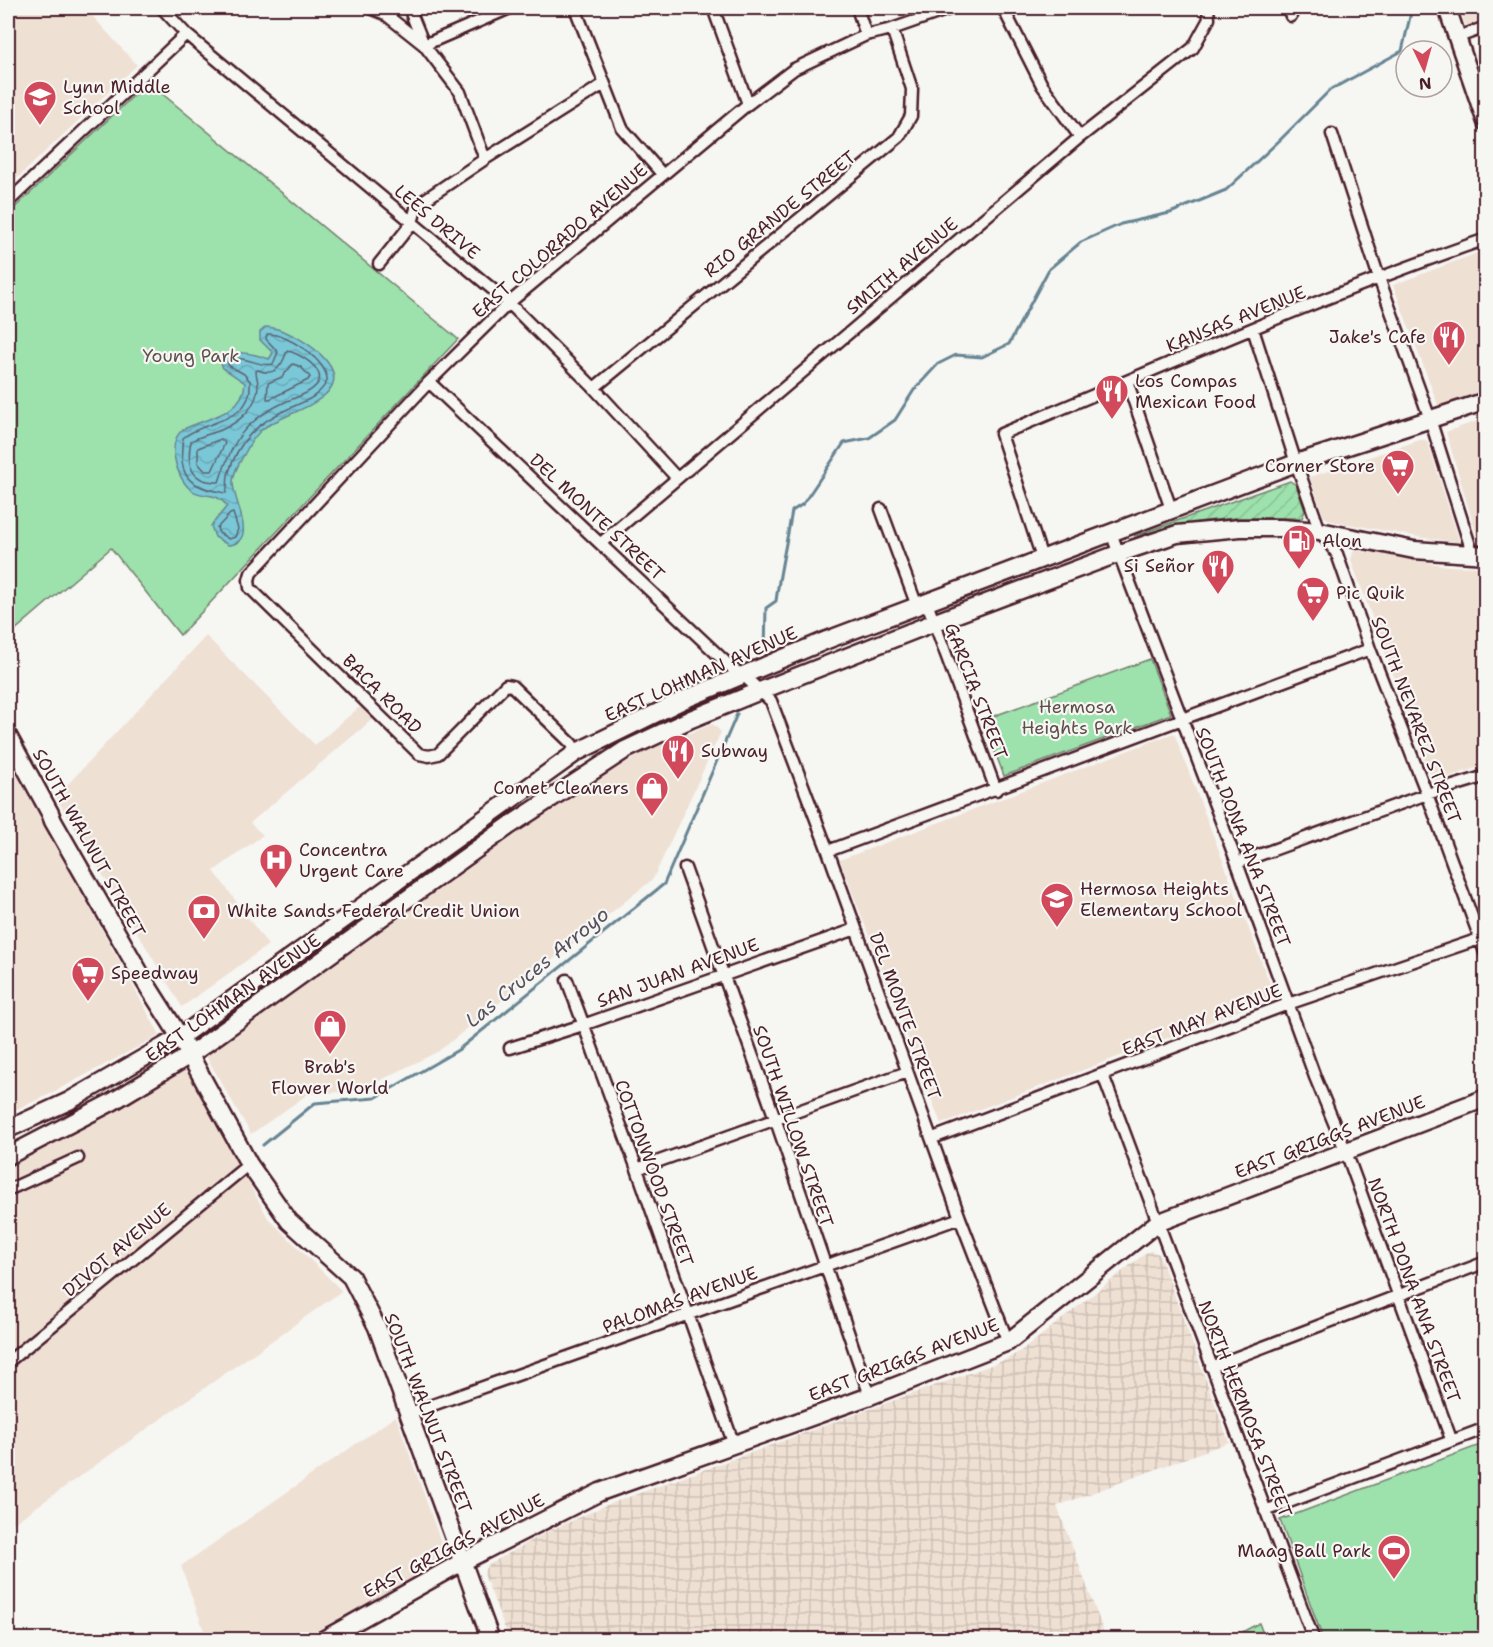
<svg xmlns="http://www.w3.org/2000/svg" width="1493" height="1647" viewBox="0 0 1493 1647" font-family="'Shantell Sans',sans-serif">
<defs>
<pattern id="industrial-grid" width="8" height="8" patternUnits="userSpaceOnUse" patternTransform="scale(1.5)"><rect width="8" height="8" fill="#efe0d4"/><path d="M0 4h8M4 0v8" fill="none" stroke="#cec0b6"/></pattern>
<pattern id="garden-furrows" width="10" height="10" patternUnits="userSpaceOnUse" patternTransform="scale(1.5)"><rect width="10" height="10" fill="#9de1ad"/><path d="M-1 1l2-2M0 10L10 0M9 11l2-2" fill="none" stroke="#89c195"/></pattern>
<pattern id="water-waves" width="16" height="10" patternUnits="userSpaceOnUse" patternTransform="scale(1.5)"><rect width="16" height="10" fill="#79c7d7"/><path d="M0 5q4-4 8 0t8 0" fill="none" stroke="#6aaab9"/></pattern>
</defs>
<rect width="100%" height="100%" fill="#f6f6f2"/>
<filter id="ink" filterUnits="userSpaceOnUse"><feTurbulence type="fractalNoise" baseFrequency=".0167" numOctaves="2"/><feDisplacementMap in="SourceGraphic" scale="12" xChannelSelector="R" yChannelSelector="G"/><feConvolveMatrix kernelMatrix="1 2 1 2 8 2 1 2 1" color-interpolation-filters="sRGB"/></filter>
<g filter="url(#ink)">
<path fill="#efe0d4" d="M8,8H85L137,65L8,187Z
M1459,8H1485V20L1468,26L1465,24Z
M1485,250V392L1447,405H1438L1393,285Z
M1485,418L1486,543H1482L1478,540L1446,432Z
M1420,440H1426L1428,443L1459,540L1458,542L1424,538L1332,521L1324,517L1310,477Z
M1356,550L1448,566L1485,567V765L1433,782L1351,560L1353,552Z
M206,636L315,745L362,705L374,718L250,823L263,835L214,871L268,945L182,1007L56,797Z
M713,724L721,732L653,879L439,1051L359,1091L308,1094L251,1134L206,1056L581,788L650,749Z
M1174,733L1275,997L941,1124L840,860Z
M8,759L160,1035L48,1095L8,1113Z
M185,1066L268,1218L342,1291L8,1527V1165Z
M396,1416L448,1562L300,1640L207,1639L181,1566Z"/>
<path fill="url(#industrial-grid)" d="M1151,1251L1159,1254L1229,1442L1057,1506L1105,1635L1093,1640L509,1639L484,1574L485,1569L488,1565L547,1532L604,1506L1005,1360L1024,1349L1147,1252Z"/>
<path fill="#9de1ad" stroke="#74806c" stroke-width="1.5" d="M148,82L458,339L180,635L111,548L8,636V214Z
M1150,659L1171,714L1004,776L983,720Z
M1485,1443V1639H1323L1280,1520Z
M1259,1623L1265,1639H1229Z"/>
<path fill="url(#garden-furrows)" stroke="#74806c" stroke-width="1.5" d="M1290,481L1296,485L1305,511L1302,518H1235L1197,522L1134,536Z"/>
<path fill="url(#water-waves)" stroke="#668492" stroke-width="1.5" d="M266,327C283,328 306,341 319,353C366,396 289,410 264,428C256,434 250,443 245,453C240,462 233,472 233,482C232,499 260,543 228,545L215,537L211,526L227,506C214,489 203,500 190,489C175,476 165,438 186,428C209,417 243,414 245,383L223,368L220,361L222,357C237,349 254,354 269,359L273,353L260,340V332Z"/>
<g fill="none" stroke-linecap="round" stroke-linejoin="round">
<path stroke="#5d6270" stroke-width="1.5" d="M267,334C285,332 329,361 327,381C319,397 305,401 290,408C258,422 238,440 228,475C227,481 228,487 226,493C189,487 177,478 183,438C204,419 254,424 250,381L244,374L228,365V361C243,353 258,368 273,364L278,352L266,339Z
M287,351C298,352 326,369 318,383C311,393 297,397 287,401C244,421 233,439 219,482C191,483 186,465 191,441C200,436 211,434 221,430C240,422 258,406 258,385C258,380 256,376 256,371L258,370C275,377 282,366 287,351Z
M293,364L301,367L310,377L308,380L270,399H267L268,383L282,377Z
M221,439L225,443L212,471H205L198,463V448Z
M233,513L238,529L235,537L229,539L219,533L217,528L230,514Z"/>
<path stroke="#668492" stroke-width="3" d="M765,650L766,608L776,601C780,570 787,541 792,511L803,504L844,443L869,438L895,420L914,390L938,364L956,355L982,357L1009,344L1049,269L1081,242L1121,224L1170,213L1226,190L1280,140L1330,90L1402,51L1412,8
M263,1145L315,1103L375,1098L458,1050L664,884L737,714"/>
<defs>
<path id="street" d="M162,8L186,34L509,303L594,388L676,477
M371,8L385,14L424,45L460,92L485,159
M409,8L424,45L510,8
M575,8L622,128L662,174
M713,8L748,104
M857,8L866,35
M1003,8L1042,85L1080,137
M1288,8L1291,16
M1458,37L1486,27
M1332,134L1379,278L1430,419L1473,555
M8,202L186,34
M379,264L412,223L417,205L485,159L604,84
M1253,329L1296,463L1320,531L1337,554L1370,649L1427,794L1486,955
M1127,381L1171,509
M429,382L733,669L744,676L771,701L828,851L960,1218L1008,1342
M594,388L899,137L911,116L912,89L892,29
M881,509L917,606
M1111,533L1237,863L1315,1077L1346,1152L1451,1439
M601,543L1080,137L1193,48L1209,19L1208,8
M1042,558L1001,434C1162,367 1321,296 1486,239
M927,603L996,790
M577,752L571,743L512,686L506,685L438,754L429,756L419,754L250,588L249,580L251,573L429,382L509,303L748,104L794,69L866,35L892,29L952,8
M828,851L1370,649
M1237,863L1427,794L1486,776
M685,868L776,1121L870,1396
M567,980L637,1169L734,1445
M510,1048L583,1025L856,929
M1103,1075L1314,1640
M933,1138L1288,1004L1485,937
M637,1169L907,1072
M8,1190L78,1158
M8,1362L249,1164
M1211,1367L1486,1262
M410,1413L960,1218
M1265,1511L1486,1428"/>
<path id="secondary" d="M1447,8L1486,122
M8,736L50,813L53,821L145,982L180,1037L249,1164L289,1221L351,1277L377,1327L491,1640
M8,1129L69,1101L180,1037L577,752L683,700L827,640L1296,463L1486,401
M8,1156L112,1102L190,1055L509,826L625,750L691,719L760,691L933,623L1120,553L1177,534L1240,528H1281L1320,531L1414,550L1486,555
M323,1640L462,1562L600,1492L870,1396L1008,1342L1157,1223L1486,1098"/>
</defs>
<use href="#street" stroke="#4a1f2b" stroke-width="15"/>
<use href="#secondary" stroke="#4a1f2b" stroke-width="21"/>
<use href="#street" stroke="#f6f6f2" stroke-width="10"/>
<use href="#secondary" stroke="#f6f6f2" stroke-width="16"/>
</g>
</g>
<defs>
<symbol id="school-pin" viewBox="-11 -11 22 30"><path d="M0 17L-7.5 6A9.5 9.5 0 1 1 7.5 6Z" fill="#d1495b" stroke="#f6f6f2"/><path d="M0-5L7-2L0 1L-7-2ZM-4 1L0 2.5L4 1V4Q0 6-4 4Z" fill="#fff"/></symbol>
<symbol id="restaurant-pin" viewBox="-11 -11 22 30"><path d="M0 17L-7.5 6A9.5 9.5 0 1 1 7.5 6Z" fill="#d1495b" stroke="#f6f6f2"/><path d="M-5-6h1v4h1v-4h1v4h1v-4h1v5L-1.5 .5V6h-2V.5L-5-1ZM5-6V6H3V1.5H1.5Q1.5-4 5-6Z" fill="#fff"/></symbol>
<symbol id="supermarket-pin" viewBox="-11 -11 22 30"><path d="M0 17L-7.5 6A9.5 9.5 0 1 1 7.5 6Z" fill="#d1495b" stroke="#f6f6f2"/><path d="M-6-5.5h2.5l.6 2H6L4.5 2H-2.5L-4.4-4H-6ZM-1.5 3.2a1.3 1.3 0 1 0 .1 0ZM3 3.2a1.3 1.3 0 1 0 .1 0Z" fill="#fff"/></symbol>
<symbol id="fuel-pin" viewBox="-11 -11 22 30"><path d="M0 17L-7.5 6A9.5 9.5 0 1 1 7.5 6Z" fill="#d1495b" stroke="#f6f6f2"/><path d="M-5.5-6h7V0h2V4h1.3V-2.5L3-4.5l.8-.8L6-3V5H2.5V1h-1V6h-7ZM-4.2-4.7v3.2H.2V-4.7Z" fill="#fff"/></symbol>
<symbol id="shop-pin" viewBox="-11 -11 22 30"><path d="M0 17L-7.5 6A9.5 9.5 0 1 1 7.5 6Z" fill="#d1495b" stroke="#f6f6f2"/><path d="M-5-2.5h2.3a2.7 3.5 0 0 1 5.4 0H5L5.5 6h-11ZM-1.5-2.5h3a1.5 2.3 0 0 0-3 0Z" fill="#fff"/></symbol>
<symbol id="hospital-pin" viewBox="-11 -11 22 30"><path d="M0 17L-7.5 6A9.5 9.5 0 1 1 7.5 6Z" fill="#d1495b" stroke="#f6f6f2"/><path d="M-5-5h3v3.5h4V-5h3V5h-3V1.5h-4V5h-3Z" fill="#fff"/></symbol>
<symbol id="bank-pin" viewBox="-11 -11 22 30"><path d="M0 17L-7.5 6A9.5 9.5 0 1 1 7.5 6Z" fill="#d1495b" stroke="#f6f6f2"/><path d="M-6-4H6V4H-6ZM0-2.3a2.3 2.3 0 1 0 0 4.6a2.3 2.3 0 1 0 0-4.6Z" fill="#fff"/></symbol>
<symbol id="stadium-pin" viewBox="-11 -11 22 30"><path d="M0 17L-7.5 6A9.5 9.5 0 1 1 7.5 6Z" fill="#d1495b" stroke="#f6f6f2"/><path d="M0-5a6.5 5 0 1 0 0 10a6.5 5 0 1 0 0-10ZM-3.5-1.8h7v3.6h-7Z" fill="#fff"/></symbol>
</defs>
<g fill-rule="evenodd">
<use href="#school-pin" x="21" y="78" width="38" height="52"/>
<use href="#restaurant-pin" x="1430" y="318" width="38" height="52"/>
<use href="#restaurant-pin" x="1093" y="372" width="38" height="52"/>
<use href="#supermarket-pin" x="1379" y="447" width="38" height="52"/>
<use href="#fuel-pin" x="1280" y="522" width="38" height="52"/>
<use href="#restaurant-pin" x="1199" y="547" width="38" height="52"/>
<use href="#supermarket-pin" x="1294" y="574" width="38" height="52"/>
<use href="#restaurant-pin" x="659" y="732" width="38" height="52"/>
<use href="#shop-pin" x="633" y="769" width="38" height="52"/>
<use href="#hospital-pin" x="257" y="841" width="38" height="52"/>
<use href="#school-pin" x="1038" y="880" width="38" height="52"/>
<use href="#bank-pin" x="185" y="892" width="38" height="52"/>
<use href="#supermarket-pin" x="69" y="954" width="38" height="52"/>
<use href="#shop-pin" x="311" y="1007" width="38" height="52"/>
<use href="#stadium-pin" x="1375" y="1532" width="38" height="52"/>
</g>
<g text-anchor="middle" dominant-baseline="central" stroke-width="4.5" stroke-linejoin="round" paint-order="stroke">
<g font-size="18" fill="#4a1f2b" stroke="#f6f6f2" text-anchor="start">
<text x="63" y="87">Lynn Middle<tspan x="63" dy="21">School</tspan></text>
<text x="1426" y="337" text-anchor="end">Jake's Cafe</text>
<text x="1135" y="381">Los Compas<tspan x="1135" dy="21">Mexican Food</tspan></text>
<text x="1375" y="466" text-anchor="end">Corner Store</text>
<text x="1322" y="541">Alon</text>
<text x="1195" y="566" text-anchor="end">Si Señor</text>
<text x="1336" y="593">Pic Quik</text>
<text x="701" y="751">Subway</text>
<text x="629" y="788" text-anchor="end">Comet Cleaners</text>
<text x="299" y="850">Concentra<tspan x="299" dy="21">Urgent Care</tspan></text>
<text x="1080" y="889">Hermosa Heights<tspan x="1080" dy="21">Elementary School</tspan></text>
<text x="227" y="911">White Sands Federal Credit Union</text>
<text x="111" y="973">Speedway</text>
<text x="330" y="1067" text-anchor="middle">Brab's<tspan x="330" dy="21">Flower World</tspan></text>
<text x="1371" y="1551" text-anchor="end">Maag Ball Park</text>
</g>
<g font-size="18" fill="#4a1f2b" stroke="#f6f6f2">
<text transform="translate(780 214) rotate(-39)">RIO GRANDE STREET</text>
<text transform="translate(437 222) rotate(40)">LEES DRIVE</text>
<text transform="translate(560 241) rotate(-41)">EAST COLORADO AVENUE</text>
<text transform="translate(902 266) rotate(-40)">SMITH AVENUE</text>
<text transform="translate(1236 319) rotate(-22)">KANSAS AVENUE</text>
<text transform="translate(597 517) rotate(43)">DEL MONTE STREET</text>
<text transform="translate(701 674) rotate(-24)">EAST LOHMAN AVENUE</text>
<text transform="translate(976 691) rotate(69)">GARCIA STREET</text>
<text transform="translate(382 694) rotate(45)">BACA ROAD</text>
<text transform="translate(1416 720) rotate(69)">SOUTH NEVAREZ STREET</text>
<text transform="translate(1243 837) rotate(69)">SOUTH DONA ANA STREET</text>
<text transform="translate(89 843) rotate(61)">SOUTH WALNUT STREET</text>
<text transform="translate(678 973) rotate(-20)">SAN JUAN AVENUE</text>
<text transform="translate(233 998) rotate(-35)">EAST LOHMAN AVENUE</text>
<text transform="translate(905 1016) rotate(70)">DEL MONTE STREET</text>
<text transform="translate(1202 1020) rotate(-21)">EAST MAY AVENUE</text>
<text transform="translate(793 1126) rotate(71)">SOUTH WILLOW STREET</text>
<text transform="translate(1330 1137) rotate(-21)">EAST GRIGGS AVENUE</text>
<text transform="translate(654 1173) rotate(70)">COTTONWOOD STREET</text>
<text transform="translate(117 1250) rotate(-40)">DIVOT AVENUE</text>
<text transform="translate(1414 1290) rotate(70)">NORTH DONA ANA STREET</text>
<text transform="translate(680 1300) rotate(-20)">PALOMAS AVENUE</text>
<text transform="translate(904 1360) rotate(-21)">EAST GRIGGS AVENUE</text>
<text transform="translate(1245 1409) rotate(69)">NORTH HERMOSA STREET</text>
<text transform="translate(428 1413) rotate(69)">SOUTH WALNUT STREET</text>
<text transform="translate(454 1546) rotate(-28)">EAST GRIGGS AVENUE</text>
</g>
<g font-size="18" fill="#5f504c" stroke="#f6f6f2">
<text x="191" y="356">Young Park</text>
<text x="1077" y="707">Hermosa<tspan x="1077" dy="21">Heights Park</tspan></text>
</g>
<g font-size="20" font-style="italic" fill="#58515f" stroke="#f6f6f2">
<text transform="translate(537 967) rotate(-39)">Las Cruces Arroyo</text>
</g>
</g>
<rect width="1493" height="1647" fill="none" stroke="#f6f6f2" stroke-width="30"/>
<rect x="15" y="15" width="1463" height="1617" fill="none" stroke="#4a1f2b" stroke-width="2" filter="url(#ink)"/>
<g transform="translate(1424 69) rotate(175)"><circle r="28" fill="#f6f6f2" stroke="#b1a0a2" stroke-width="1.5"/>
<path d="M0-4.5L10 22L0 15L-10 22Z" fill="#d1495b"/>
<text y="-9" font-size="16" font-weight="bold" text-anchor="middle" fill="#4a1f2b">N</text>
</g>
</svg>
